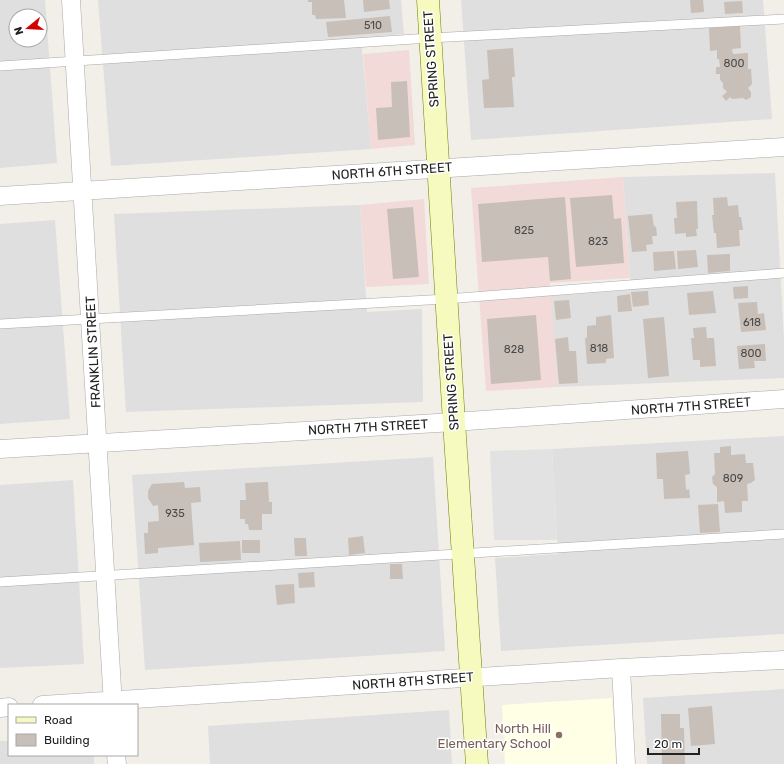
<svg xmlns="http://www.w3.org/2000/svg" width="784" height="764" viewBox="0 0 784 764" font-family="Rubik,sans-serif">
<rect width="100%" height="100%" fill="#f2efe9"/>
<path fill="#e0dfdf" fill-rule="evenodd" d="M0,0H45L57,163L0,168ZM16,16H40V40H16Z
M98,0H401L404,34L361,38L371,149L111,166Z
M461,0H763L772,119L471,140Z
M775,173L784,339V378L558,387L550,296L631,290L623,177Z
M360,205L367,312L422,309L423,402L126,412L114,214Z
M55,220L70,419L0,424V224Z
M784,436V634L501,651L495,558L558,554L552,449Z
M433,457L445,651L145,670L132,475Z
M73,480L84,664L0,668V485Z
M784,689V764H647L643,698Z
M449,710L452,764H210L208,726Z
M0,741H9V755H94V764H0Z"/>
<path fill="#f2dad9" d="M409,50L415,145L371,149L363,54Z
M623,177L630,278L550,283L558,387L486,391L471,188Z
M424,199L429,284L366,287L360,205Z"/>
<path fill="#ffffe5" d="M612,698L616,764H505L502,705Z"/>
<path fill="#e2e2e2" d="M552,449L557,540H494L490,451Z"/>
<path fill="#c7bfb8" d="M308,0H344L346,18L316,19L315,15H312V2H308Z
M363,0H389L390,9L364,12Z
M690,0H703L704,12L691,13Z
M742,1L743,13L725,14L724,2Z
M390,16L392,32L328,37L326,22Z
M740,26L741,48L732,49L733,54L748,53V69H751L752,84L748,88L751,92V97L746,100L743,98L732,99L730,97L726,101L722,96L727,92L723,88V83L720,80V74H716V67H720L719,59H717V50L710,51L709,28Z
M513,48L515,77H512L514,107L484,108L482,80L489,79L487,50Z
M407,81L410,137L378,140L376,108L392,107L391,82Z
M612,195L614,219L621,218L624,263L576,267L570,198Z
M565,197L571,279L550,281L548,257L482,262L478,204Z
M727,197L728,206L738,205L739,217H741L743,230H739L740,246L717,248L716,233H714L712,215H714L713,198Z
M697,201L698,229H696L697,236L686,237V233L675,234L674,218H677L676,202Z
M413,207L419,277L393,279L387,209Z
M652,214L654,227L656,226L657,236H652L653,244L646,245L647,251L632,252L628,216Z
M696,250L698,267L678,269L677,251Z
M674,251L676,269L654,271L653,252Z
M730,254V271L708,273L707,255Z
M748,286V298L734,299L733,287Z
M648,291L649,305L633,307L631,292Z
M713,291L716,313L689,315L687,293Z
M630,294L632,311L618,312L617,296Z
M569,300L571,318L556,320L554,301Z
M757,302L758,314L764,313L766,330L741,332L738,303Z
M536,315L541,380L491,384L487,319Z
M611,315L614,358L606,359V363L587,364L585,338H587V326L596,325V317Z
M664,317L669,376L648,378L643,319Z
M706,327L707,338H714L716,366L700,367V360H693L691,338H694L693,328Z
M568,337L569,351H576L578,383L559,384L555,339Z
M765,344L766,361H754L755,368L739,369L737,346Z
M731,446V455L745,454L746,463H753L755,480L751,483L747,484L748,501H742V512L725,513L724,501L717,502V487L713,484L712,477L715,474L714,453H720V447Z
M688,451L690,474L685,475L686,490L689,489L690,498L664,499L663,479H657L656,453Z
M184,482L185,488L200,487L201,502L191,503L194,545L158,548V553L145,554L144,533H148V522L159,521L158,505L153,506L148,498V491L152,484Z
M268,482L269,502H272V514H262V530H249L248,524H245V519H240V500H246L245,483Z
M718,504L720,532L700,533L698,505Z
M363,536L365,553L349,555L348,538Z
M294,538H306L307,556H295Z
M242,540H260V553H242Z
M240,541L241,560L200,562L199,543Z
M390,564H402L403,579H390Z
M314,572L315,587L299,588L298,573Z
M294,584L295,603L277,605L275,585Z
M712,706L715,744L691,746L688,708Z
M661,714H680V728H684L685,764H662Z"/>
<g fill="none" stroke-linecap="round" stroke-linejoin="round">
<defs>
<path id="lane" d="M0,66L430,38L784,19
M0,324L446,299L784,273
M0,582L784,534"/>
<path id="street" d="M71,0L113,705
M0,196L784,147
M0,449L454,422L784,399
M621,668L626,764
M42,705L621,668L784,660
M0,708L9,707
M116,755L117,764"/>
<path id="secondary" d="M428,0L454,422L477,764"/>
</defs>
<use href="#lane" stroke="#a9a9a9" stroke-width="10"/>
<use href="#street" stroke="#a9a9a9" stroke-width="19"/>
<use href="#secondary" stroke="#707d05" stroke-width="23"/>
<use href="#lane" stroke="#fff" stroke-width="9"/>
<use href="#street" stroke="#fff" stroke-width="18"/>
<use href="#secondary" stroke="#f7fabf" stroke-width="22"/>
</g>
<circle fill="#8d6e63" stroke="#fff" stroke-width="1.5" cx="559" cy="735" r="4"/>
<g text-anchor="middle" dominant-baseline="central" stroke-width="3" stroke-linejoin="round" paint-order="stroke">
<g font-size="11" fill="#4b4948">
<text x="373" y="25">510</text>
<text x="734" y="63">800</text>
<text x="524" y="230">825</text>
<text x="598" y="241">823</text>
<text x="752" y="322">618</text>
<text x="599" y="348">818</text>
<text x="514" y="349">828</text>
<text x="751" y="353">800</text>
<text x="733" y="478">809</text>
<text x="175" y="513">935</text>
</g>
<g font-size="13" fill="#222" stroke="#fff">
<text transform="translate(431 59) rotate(-94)">SPRING STREET</text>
<text transform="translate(392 171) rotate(-4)">NORTH 6TH STREET</text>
<text transform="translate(93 352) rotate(-93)">FRANKLIN STREET</text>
<text transform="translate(451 382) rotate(-94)">SPRING STREET</text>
<text transform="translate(691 406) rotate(-4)">NORTH 7TH STREET</text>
<text transform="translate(368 427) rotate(-3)">NORTH 7TH STREET</text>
<text transform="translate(413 681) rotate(-4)">NORTH 8TH STREET</text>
</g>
<g font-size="13" fill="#785e54" stroke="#fff" text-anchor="end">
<text x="551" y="728">North Hill<tspan x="551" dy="15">Elementary School</tspan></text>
</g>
</g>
<rect x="8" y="704" width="130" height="52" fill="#ffffff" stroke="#a7a7a7"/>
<rect x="16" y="717" width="20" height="6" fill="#f7fabf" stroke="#a7a7a7"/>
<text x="44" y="724" font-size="12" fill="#222222">Road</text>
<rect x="16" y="734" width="20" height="12" fill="#c7bfb8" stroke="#a7a7a7"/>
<text x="44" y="744" font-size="12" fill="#222222">Building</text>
<g transform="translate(28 28) rotate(252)"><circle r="19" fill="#ffffff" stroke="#a7a7a7"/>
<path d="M0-3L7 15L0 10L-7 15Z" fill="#d40000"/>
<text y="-6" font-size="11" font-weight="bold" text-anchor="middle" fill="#222222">N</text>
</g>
<path d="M648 748v6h51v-6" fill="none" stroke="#222222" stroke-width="2"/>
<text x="654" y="748" font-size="12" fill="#222222" stroke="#ffffff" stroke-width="3" paint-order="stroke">20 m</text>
</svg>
